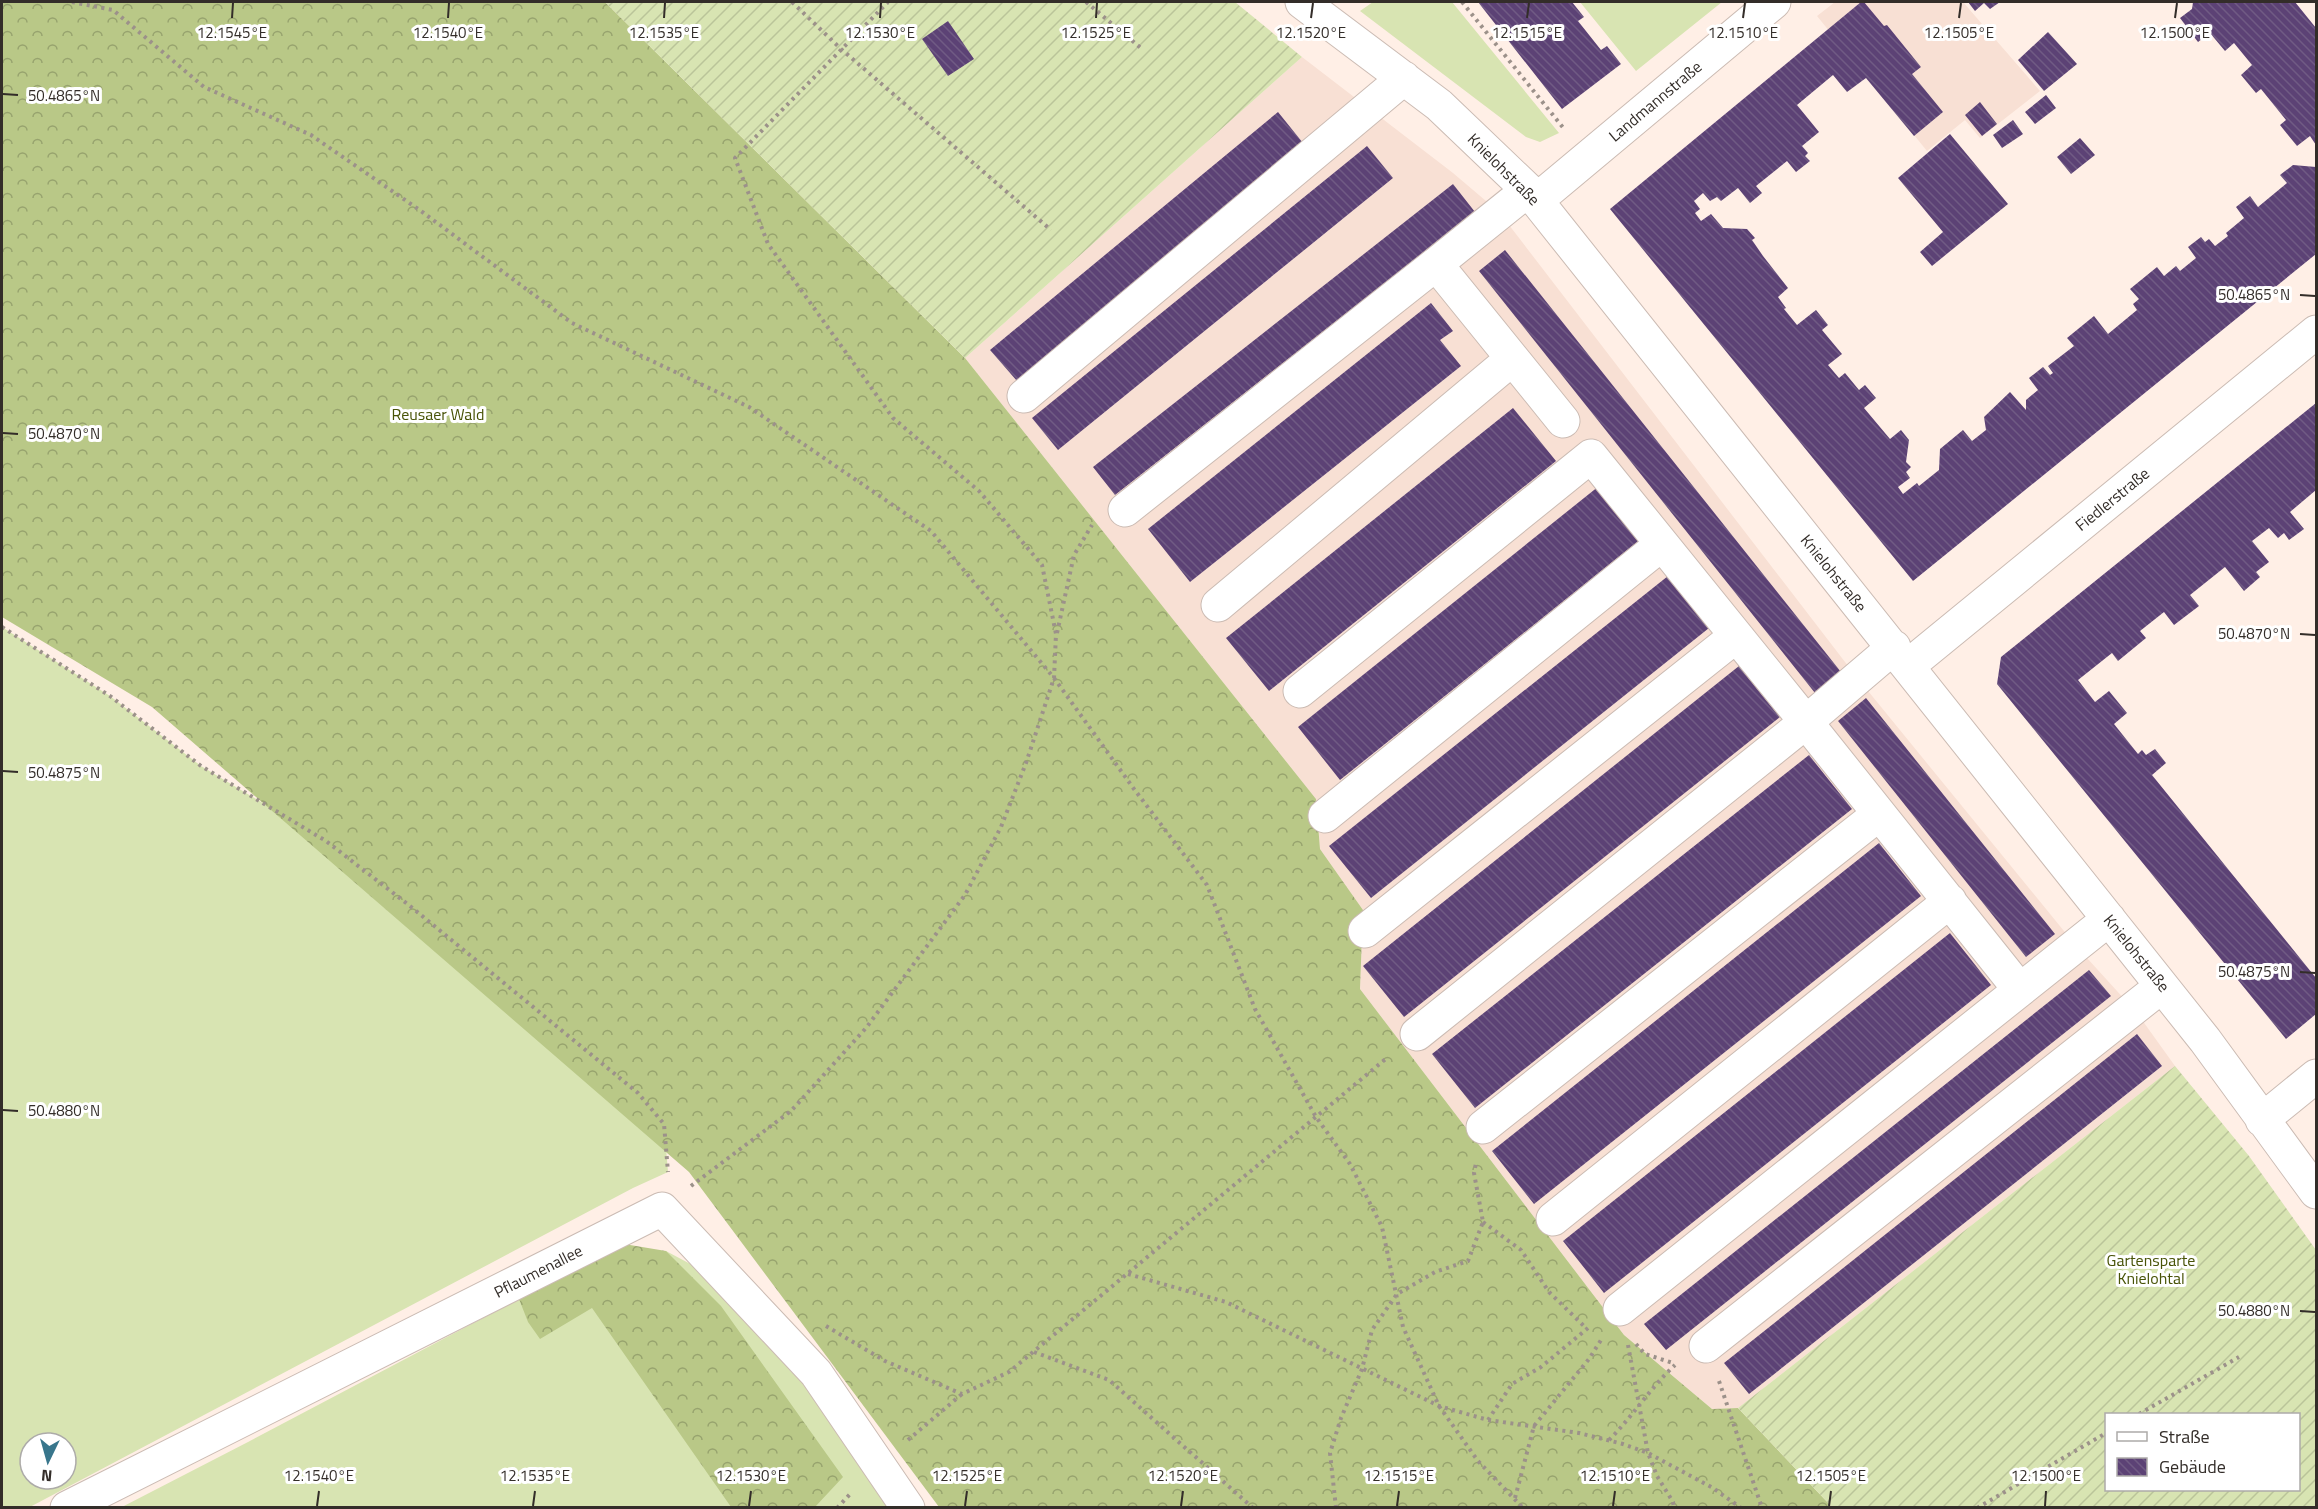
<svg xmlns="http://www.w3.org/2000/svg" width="2318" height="1509" viewBox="0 0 2318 1509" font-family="'Titillium Web',sans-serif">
<defs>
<pattern id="forest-crowns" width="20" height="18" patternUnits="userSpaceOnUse" patternTransform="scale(1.5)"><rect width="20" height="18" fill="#b9c887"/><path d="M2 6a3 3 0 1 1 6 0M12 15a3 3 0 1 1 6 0" fill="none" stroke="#97a36e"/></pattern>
<pattern id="garden-furrows" width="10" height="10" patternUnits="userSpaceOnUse" patternTransform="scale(1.5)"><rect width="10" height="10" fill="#d8e4b2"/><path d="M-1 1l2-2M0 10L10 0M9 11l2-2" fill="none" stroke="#bac499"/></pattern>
<pattern id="building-back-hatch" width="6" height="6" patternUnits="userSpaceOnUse" patternTransform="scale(1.5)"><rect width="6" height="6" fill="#5c4275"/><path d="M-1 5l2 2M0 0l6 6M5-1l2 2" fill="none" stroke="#705b84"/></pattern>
</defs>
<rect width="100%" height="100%" fill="#ffefe6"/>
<path fill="#f8e0d4" d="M1835,2H1963L2040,91L1980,138L1965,120L1927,151L1817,16Z
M1302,57L1453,173L1499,212L1855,675L2077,947L2137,1013L2175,1066L1738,1408L1712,1409L1624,1335L1360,989L1363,910L1320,849L1316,799L965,358Z"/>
<path fill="#d8e4b2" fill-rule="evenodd" d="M1373,2H1452L1559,133L1540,142L1526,137L1360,11Z
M1580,2H1722L1636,71Z
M2,627L110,696L201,766L326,841L664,1124L668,1172L633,1188L28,1508L2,1507ZM30,1443H66V1479H30Z
M666,1251L741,1291L908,1508H120L248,1442L519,1299Z"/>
<path fill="url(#forest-crowns)" d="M2,2H605L965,358L1316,799L1320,849L1363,910L1360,989L1624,1335L1712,1409L1738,1408L1832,1507H939L689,1172L152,707L2,617Z
M624,1244L666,1251L721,1306L843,1477L815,1507H731L592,1308L540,1339L528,1322L519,1299Z"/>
<path fill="url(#garden-furrows)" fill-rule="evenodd" d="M605,2H1235L1302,57L965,358Z
M2175,1066L2249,1156L2316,1250V1507H1832L1738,1408ZM2106,1414H2298V1490H2106Z"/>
<path fill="url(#building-back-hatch)" d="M1478,2H1572L1584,17L1578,21L1601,50L1607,46L1621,64L1562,109Z
M1861,2H1864L1884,26L1887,25L1921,67L1912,74L1943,112L1914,136L1866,78L1847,92L1833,75L1797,105L1819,132L1802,146L1808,153L1805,156L1810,161L1796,172L1787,161L1756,186L1762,193L1750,203L1738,188L1721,201L1717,197L1710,201L1703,193L1694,201L1700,209L1695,213L1701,221L1711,214L1723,228L1747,229L1755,238L1752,240L1763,256L1788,288L1778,297L1786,308L1784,309L1797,325L1816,310L1828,325L1822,330L1842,354L1828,365L1839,378L1845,373L1859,390L1865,385L1876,398L1864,408L1890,439L1901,430L1909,440L1906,462L1911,467L1906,472L1910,478L1898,487L1903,494L1917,483L1919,486L1939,470L1940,449L1963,430L1972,441L1986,430L1984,417L2010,392L2026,410V400L2038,390L2029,378L2043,367L2050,375L2053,373L2048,366L2074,346L2067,338L2094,316L2108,334L2137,310L2133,304L2139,299L2130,289L2157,267L2164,276L2176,266L2180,271L2196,258L2188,247L2201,237L2205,242L2209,239L2215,246L2228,236L2226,233L2244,218L2236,207L2250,196L2258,207L2287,183L2280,175L2293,165L2316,167V254L1913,581L1610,209Z
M1968,2H2000L1990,9L1984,3L1975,11Z
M2193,2H2295L2316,28V145L2310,136L2297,146L2280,125L2286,120L2261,89L2256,93L2241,75L2252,65L2234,43L2225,51L2210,33L2198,42L2180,18L2192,9Z
M948,21L974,59L948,76L922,39Z
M2048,32L2077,64L2044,91L2018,60Z
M2046,95L2056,108L2035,124L2025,112Z
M1980,102L1997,124L1982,136L1965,115Z
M1278,112L1303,143L1017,381L990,350Z
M2013,120L2023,134L2002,148L1993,135Z
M1950,134L2008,204L1932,266L1920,252L1943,232L1898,178Z
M2080,138L2095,155L2071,174L2057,157Z
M1367,146L1393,178L1058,450L1032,418Z
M1453,184L1475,212L1115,495L1093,467Z
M1505,250L1841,672L1815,693L1479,271Z
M1431,303L1453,331L1440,340L1461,366L1190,582L1148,529Z
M2316,403V490L2290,512L2304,529L2289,540L2284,533L2278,538L2269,528L2252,541L2269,562L2256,572L2260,577L2244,591L2225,567L2190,595L2199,606L2174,625L2164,612L2140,631L2146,638L2118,661L2112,653L2078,680L2095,702L2109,691L2127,713L2114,724L2138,754L2142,750L2146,755L2155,749L2166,763L2152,775L2316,978V1014L2286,1039L1997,684L2001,657Z
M1513,408L1556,461L1269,691L1226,638Z
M1599,486L1641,539L1340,780L1298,727Z
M1668,576L1709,628L1371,898L1329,846Z
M1739,666L1780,717L1404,1017L1363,966Z
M1866,698L2055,934L2026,957L1838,721Z
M1809,755L1852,809L1475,1108L1432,1054Z
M1879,843L1921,896L1534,1204L1492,1151Z
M1950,933L1991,985L1604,1293L1563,1241Z
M2089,970L2111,996L1666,1350L1644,1324Z
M2137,1034L2162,1066L1749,1394L1724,1363Z"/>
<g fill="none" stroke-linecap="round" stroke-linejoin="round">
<defs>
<path id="minor" d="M1302,2L1439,105L1528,190L2205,1040L2316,1192
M1528,190L1436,264L1563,421
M1537,200L1774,2
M1024,396L1404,78
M1125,510L1436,264
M1218,605L1512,359
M1894,647L1806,722L2020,990
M1908,666L2316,332
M1300,691L1591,456L1806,722L1417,1034
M1325,816L1662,544
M1365,931L1736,636
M2262,1120L2316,1076
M1483,1127L1879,814
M1553,1219L1950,901
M1620,1309L2109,919
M1706,1346L2162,986
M67,1508L662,1209L816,1373L908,1508"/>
</defs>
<use href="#minor" stroke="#cbbbb3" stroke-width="35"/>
<path stroke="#9c918a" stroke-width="4" stroke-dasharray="3 4.5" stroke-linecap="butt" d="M72,2L113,10L204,87L311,135L421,211L572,323L749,407L931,531L1054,678L1134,789L1207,885L1255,1009L1316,1117L1350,1164L1382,1227L1403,1327L1439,1406L1478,1461L1523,1508
M792,2L841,49L1051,230
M1086,2L1142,49
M1462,2L1565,130
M2,627L110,696L201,766L326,841L410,906L638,1093L664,1124L668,1172
M1057,633L1074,555L1092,525
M691,1186L791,1111L866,1028L965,895L1001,827L1026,763L1054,678L1056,634L1042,565L979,491L893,418L768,244L735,158L888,2
M1483,1222L1521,1250L1549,1292L1586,1328
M1128,1274L1226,1302L1439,1406L1488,1420L1579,1433L1623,1444L1648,1453L1713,1488L1741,1508
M826,1326L885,1361L962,1394L1009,1372L1388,1057
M1636,1344L1645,1354L1673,1363
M1628,1345L1648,1453L1657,1476L1673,1502L1674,1508
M1034,1352L1109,1380L1253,1508
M1719,1381L1762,1508
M2139,1414L2239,1357
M1488,1420L1512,1384L1541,1367L1588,1328
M908,1440L962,1394
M1609,1440C1633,1416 1650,1388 1675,1365
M1515,1498L1534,1426L1589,1359L1601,1340
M837,1508L852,1492
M1336,1508L1330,1453L1341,1418L1362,1369L1372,1330L1397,1294L1435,1272L1468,1261L1483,1222L1474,1173L1476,1163
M1977,1508L2106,1433"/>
<use href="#minor" stroke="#fff" stroke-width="33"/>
</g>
<path fill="none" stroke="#332d29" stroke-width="2" d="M232,18L233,3M448,18L449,3M664,18L665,3M880,18L881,3M1096,18L1097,3M1311,18L1313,3M1527,18L1529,3M1743,18L1745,3M1959,18L1961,3M2175,18L2177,3M3,94L18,95M2300,295L2315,296M3,433L18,434M2300,634L2315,635M3,771L18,772M2300,972L2315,973M3,1110L18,1111M2300,1311L2315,1312M317,1506L319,1491M533,1506L535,1491M749,1506L751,1491M965,1506L967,1491M1181,1506L1183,1491M1397,1506L1399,1491M1613,1506L1615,1491M1829,1506L1831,1491M2045,1506L2046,1491"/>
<g text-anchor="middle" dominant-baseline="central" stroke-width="6" stroke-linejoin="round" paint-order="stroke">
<g font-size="16" fill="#332d29" stroke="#fff">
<text transform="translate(1655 101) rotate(-40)">Landmannstraße</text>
<text transform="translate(1504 169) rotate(45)">Knielohstraße</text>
<text transform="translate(2112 499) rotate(-39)">Fiedlerstraße</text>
<text transform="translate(1834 573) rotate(51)">Knielohstraße</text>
<text transform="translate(2137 953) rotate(51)">Knielohstraße</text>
<text transform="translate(538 1271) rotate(-27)">Pflaumenallee</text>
</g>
<g font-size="16" fill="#485307" stroke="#fff">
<text x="438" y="414">Reusaer Wald</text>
<text x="2151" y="1260">Gartensparte<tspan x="2151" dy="18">Knielohtal</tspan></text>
</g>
</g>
<g font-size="15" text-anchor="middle" fill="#332d29" stroke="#fff" stroke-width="6" stroke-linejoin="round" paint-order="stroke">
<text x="232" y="38">12.1545°E</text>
<text x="448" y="38">12.1540°E</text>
<text x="664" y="38">12.1535°E</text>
<text x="880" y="38">12.1530°E</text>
<text x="1096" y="38">12.1525°E</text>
<text x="1311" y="38">12.1520°E</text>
<text x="1527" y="38">12.1515°E</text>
<text x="1743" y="38">12.1510°E</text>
<text x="1959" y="38">12.1505°E</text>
<text x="2175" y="38">12.1500°E</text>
<text x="64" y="101">50.4865°N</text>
<text x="2254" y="300">50.4865°N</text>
<text x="64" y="439">50.4870°N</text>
<text x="2254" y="639">50.4870°N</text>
<text x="64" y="778">50.4875°N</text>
<text x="2254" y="977">50.4875°N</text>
<text x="64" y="1116">50.4880°N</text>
<text x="2254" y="1316">50.4880°N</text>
<text x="319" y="1481">12.1540°E</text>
<text x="535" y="1481">12.1535°E</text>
<text x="751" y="1481">12.1530°E</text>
<text x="967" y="1481">12.1525°E</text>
<text x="1183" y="1481">12.1520°E</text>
<text x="1399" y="1481">12.1515°E</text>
<text x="1615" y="1481">12.1510°E</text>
<text x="1831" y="1481">12.1505°E</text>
<text x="2046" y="1481">12.1500°E</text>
</g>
<rect width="2318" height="1509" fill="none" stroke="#332d29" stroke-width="6"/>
<rect x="2105" y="1413" width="195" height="78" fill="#ffffff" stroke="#adaba9" stroke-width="1.5"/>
<rect x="2117" y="1432" width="30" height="9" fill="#ffffff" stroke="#adaba9" stroke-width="1.5"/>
<text x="2159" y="1443" font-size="18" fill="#332d29">Straße</text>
<rect x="2117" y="1458" width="30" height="18" fill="url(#building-back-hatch)" stroke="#adaba9" stroke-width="1.5"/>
<text x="2159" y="1473" font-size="18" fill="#332d29">Gebäude</text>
<g transform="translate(48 1461) rotate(185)"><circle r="28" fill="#ffffff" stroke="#adaba9" stroke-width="1.5"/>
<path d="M0-4.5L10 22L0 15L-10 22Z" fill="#38768c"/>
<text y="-9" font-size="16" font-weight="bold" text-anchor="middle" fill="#332d29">N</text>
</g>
</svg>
